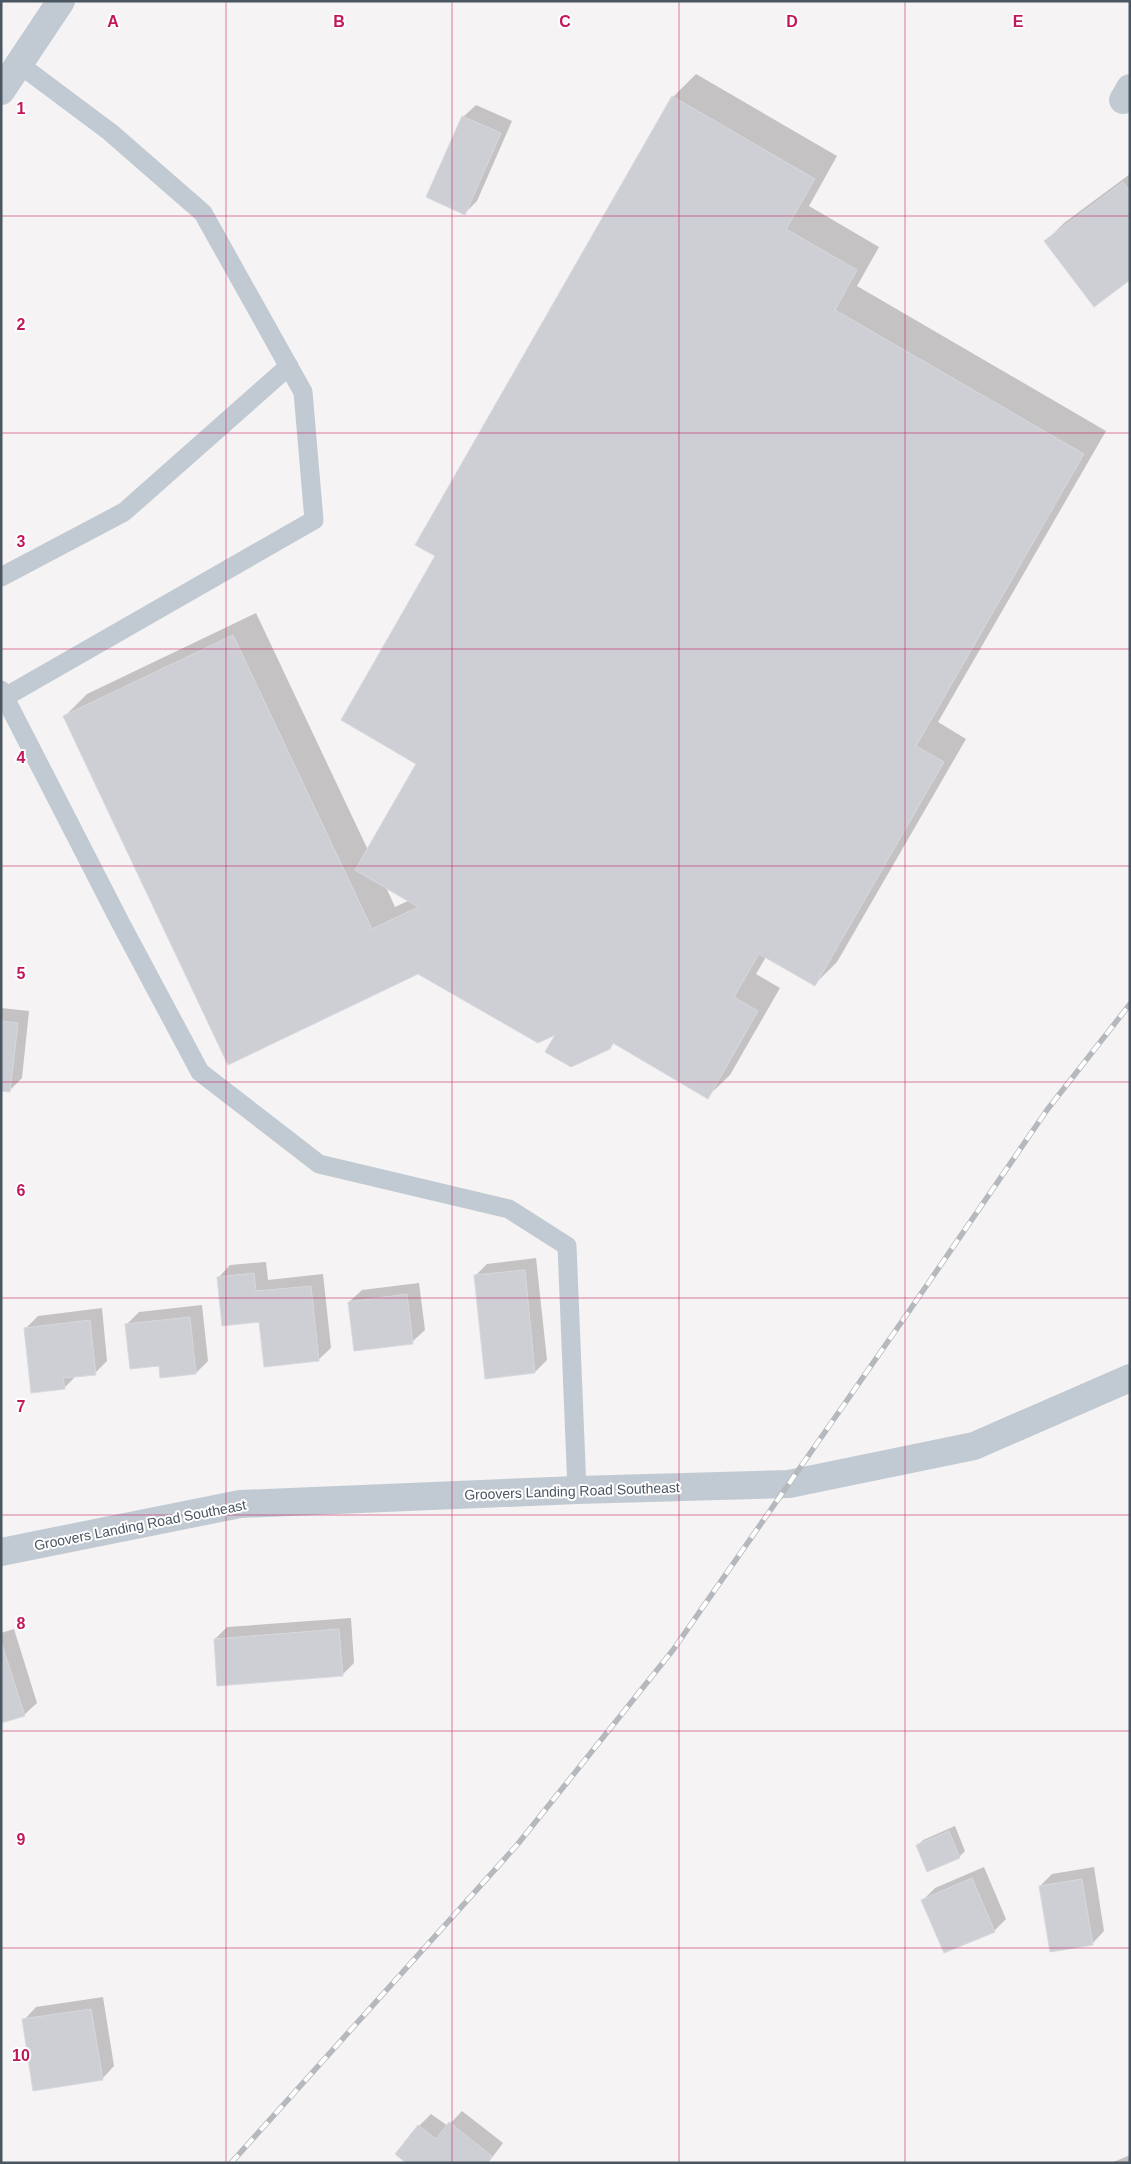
<svg xmlns="http://www.w3.org/2000/svg" width="1131" height="2164" viewBox="0 0 1131 2164" font-family="Arial,sans-serif">
<rect width="100%" height="100%" fill="#f5f3f3"/>
<path fill="#0003" fill-rule="evenodd" d="M696,74L837,156L809,206L879,247L857,286L1106,431L938,722L966,739L837,962L814,985L766,957L756,974L780,988L730,1075L707,1097L614,1043L609,1048L558,1033L418,972L64,717L87,694L256,613L368,850L418,764L437,556L673,97ZM386,887L410,900L395,907Z
M476,105L512,121L477,201L465,213L463,117Z
M1130,174V279L1046,241L1064,223Z
M1,1008L29,1011L22,1078L9,1091L1,1090Z
M536,1258L547,1360L535,1372L475,1276L487,1264Z
M266,1262L268,1280L323,1274L331,1348L318,1360L260,1320L218,1278L230,1265Z
M419,1283L425,1330L412,1342L349,1302L362,1290Z
M202,1305L208,1361L196,1373L126,1325L139,1312Z
M102,1308L107,1361L95,1373L76,1376L64,1388L26,1328L38,1316Z
M351,1618L354,1663L342,1675L215,1639L227,1627Z
M14,1629L37,1703L24,1715L1,1722V1633Z
M955,1826L965,1851L959,1857L928,1870L917,1846L923,1840Z
M984,1867L1006,1919L994,1931L923,1900L935,1888Z
M1094,1867L1104,1931L1092,1944L1040,1886L1052,1874Z
M103,1997L114,2066L102,2079L24,2020L36,2007Z
M462,2111L503,2143L488,2163H408L419,2126L431,2114L448,2126Z
M1130,2155V2163H1111Z"/>
<path fill="#cdcfd5" stroke="#d7d9de" d="M672,96L815,179L786,229L857,270L835,310L1084,454L916,746L944,762L815,986L759,954L734,997L758,1011L708,1099L613,1043L610,1049L571,1067L545,1052L555,1035L538,1043L418,974L228,1065L63,716L233,635L372,929L418,907L355,870L416,764L341,720L435,556L415,545Z
M462,116L501,133L465,215L426,197Z
M1123,182L1130,192V280L1094,307L1044,241Z
M1,1021L18,1023L10,1092L1,1091Z
M525,1270L535,1373L485,1379L474,1275Z
M254,1273L256,1291L311,1286L319,1361L264,1367L259,1322L222,1326L217,1277Z
M407,1294L413,1344L354,1351L348,1302Z
M190,1317L196,1374L160,1378L159,1366L130,1369L125,1324Z
M90,1320L96,1375L63,1378L65,1389L31,1393L24,1328Z
M339,1629L343,1676L217,1686L214,1639Z
M1,1641L25,1716L1,1723Z
M949,1831L960,1858L927,1872L916,1845Z
M972,1878L995,1932L944,1953L921,1900Z
M1082,1879L1093,1945L1050,1952L1039,1886Z
M91,2009L103,2080L33,2091L22,2019Z
M449,2122L492,2156L487,2163H406L395,2154L418,2125L436,2139Z"/>
<g fill="none" stroke-linecap="round" stroke-linejoin="round">
<path stroke="#c1cad2" stroke-width="19" d="M1,577L124,512L289,366
M1,690L120,922L200,1072L319,1164L509,1209L567,1246L577,1490
M5,697L314,520L303,392L203,213L110,132L19,64"/>
<path stroke="#c1cad2" stroke-width="28" d="M1123,100L1130,88
M1,1552L240,1504L577,1490L789,1484L974,1446L1130,1378"/>
<path stroke="#c1cad2" stroke-width="28" d="M1,91L61,1"/>
<defs>
<path id="rail" d="M231,2163L517,1845L673,1650L905,1317L1047,1110L1130,1004"/>
</defs>
<use href="#rail" stroke="#b5b8bd" stroke-width="5.5"/>
<use href="#rail" stroke="#fff" stroke-width="4" stroke-dasharray="11" stroke-linecap="butt"/>
</g>
<path fill="none" stroke="#c2185b" stroke-width="1" stroke-opacity="0.55" d="M226,1V2163M452,1V2163M679,1V2163M905,1V2163M1,216H1130M1,433H1130M1,649H1130M1,866H1130M1,1082H1130M1,1298H1130M1,1515H1130M1,1731H1130M1,1948H1130"/>
<g text-anchor="middle" dominant-baseline="central" stroke-width="4" stroke-linejoin="round" paint-order="stroke">
<g font-size="14" fill="#4a5661" stroke="#fff">
<text transform="translate(572 1491) rotate(-2)">Groovers Landing Road Southeast</text>
<text transform="translate(140 1525) rotate(-11)">Groovers Landing Road Southeast</text>
</g>
</g>
<g font-size="16" text-anchor="middle" font-weight="bold" fill="#c2185b" stroke="#fff" stroke-width="4" stroke-linejoin="round" paint-order="stroke">
<text x="113" y="27">A</text>
<text x="339" y="27">B</text>
<text x="565" y="27">C</text>
<text x="792" y="27">D</text>
<text x="1018" y="27">E</text>
<text x="21" y="114">1</text>
<text x="21" y="330">2</text>
<text x="21" y="547">3</text>
<text x="21" y="763">4</text>
<text x="21" y="979">5</text>
<text x="21" y="1196">6</text>
<text x="21" y="1412">7</text>
<text x="21" y="1629">8</text>
<text x="21" y="1845">9</text>
<text x="21" y="2061">10</text>
</g>
<rect width="1131" height="2164" fill="none" stroke="#4a5661" stroke-width="5"/>
</svg>
